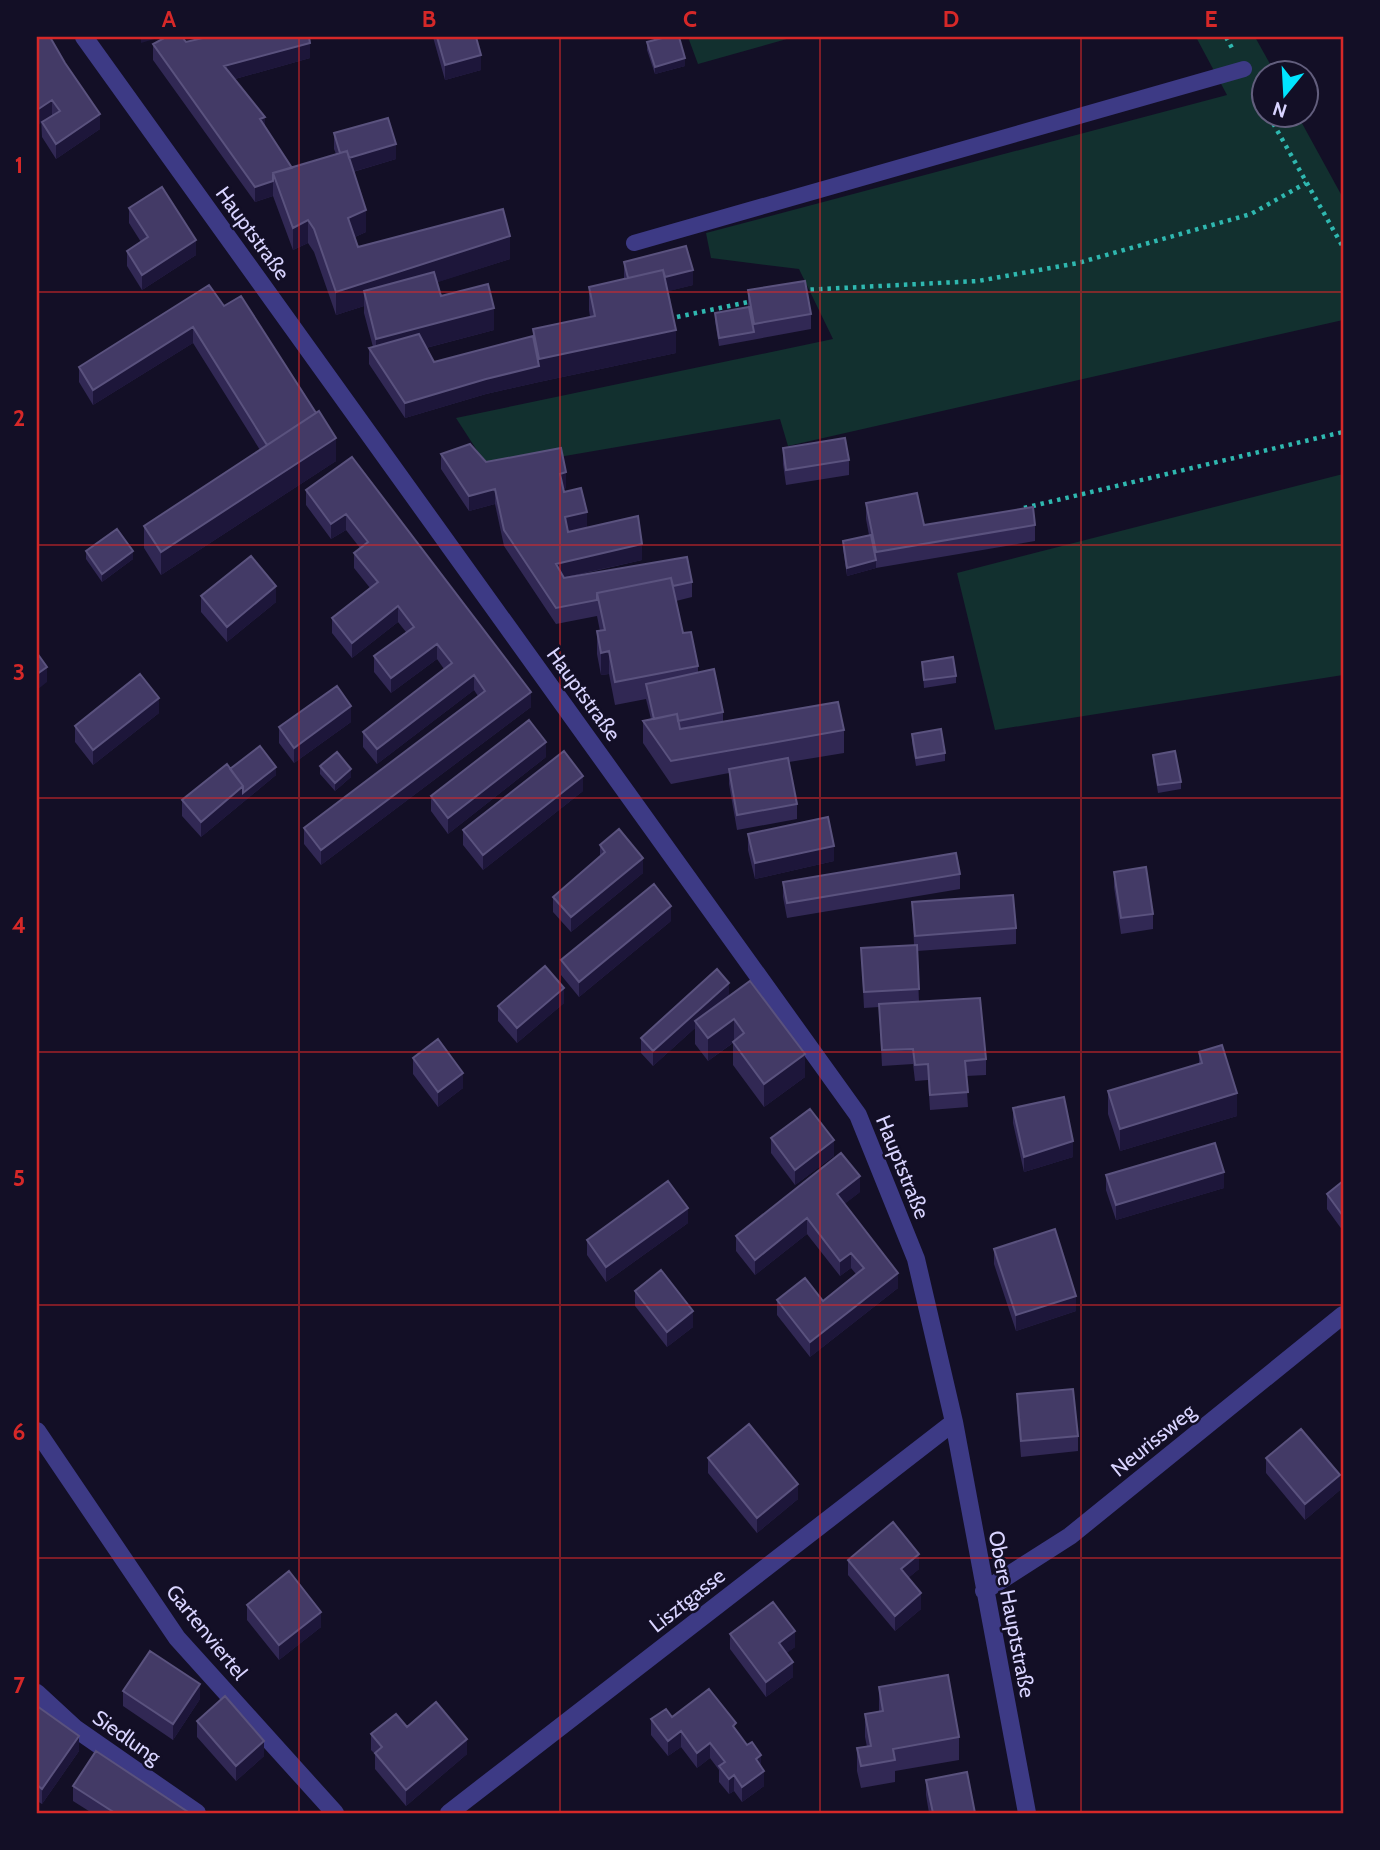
<svg xmlns="http://www.w3.org/2000/svg" width="1380" height="1850" viewBox="0 0 1380 1850" font-family="Cabin,sans-serif">
<rect width="100%" height="100%" fill="#130f26"/>
<path fill="#12302f" d="M688,37H794L698,64Z
M1196,37H1255L1275,73L1264,74V116H1298L1343,198V320L788,446L780,419L489,469L456,418L833,339L799,269L711,258L706,233L1227,95Z
M1343,474V675L995,730L957,573Z"/>
<g fill="none" stroke-linecap="round" stroke-linejoin="round">
<path stroke="#2fb8b0" stroke-width="4.5" stroke-dasharray="3.5 5" stroke-linecap="butt" d="M1226,37L1232,48
M1255,90L1264,107
M1269,116L1343,247
M802,290L978,281L1078,263L1251,214L1306,183
M677,317L753,301
M1024,508L1343,432"/>
<path stroke="#3d3a85" stroke-width="16" d="M634,243L1244,69"/>
<path stroke="#3d3a85" stroke-width="18" d="M84,37L858,1115L916,1259L954,1422L1027,1813
M37,1431L177,1638L335,1813
M984,1591L1070,1536L1343,1315
M37,1693L76,1729L197,1813
M449,1813L954,1422"/>
</g>
<path fill="#312854" d="M37,37L100,129L56,159L42,137Z
M433,37H476L481,70L445,80Z
M186,42L310,58L235,79L292,168L336,154L334,149V133L396,159L353,172L366,232L355,237L358,247L510,259L437,282L441,296L494,330L426,348L434,362L533,336V329L590,317L589,310V287L624,279V262L693,285L668,291L676,353L539,382L486,394L405,418L369,364V348L373,347L364,313V306L336,315L314,252L308,243L293,250L273,196L255,202L153,60V44Z
M647,42L685,66L655,74L647,50Z
M129,208L196,255L142,290L127,266V251L141,242L129,223Z
M209,285L336,461L161,575L144,548V526L260,450L193,343L93,405L79,382V367Z
M748,290L811,314V329L719,346L715,321V313L748,307Z
M783,448L849,460V475L786,485L783,464Z
M441,454L486,462L566,488L563,489L564,492L587,527L642,560L564,578L692,582V597L676,601L683,633L698,666V673L723,712V722L844,730V753L789,762L797,804V819L737,830L729,784V773L671,784L643,743V721L651,719L646,699L615,705L609,674L601,675L597,654V631H600L597,616L556,624L504,546L495,504L469,511L441,469Z
M352,457L531,707L321,865L304,844V828L478,696L474,690L377,764L363,747V732L444,669L437,659L391,693L374,672V656L406,632L398,622L352,658L332,633V618L370,588L354,568V553L360,548L346,530L331,539L306,505V490Z
M866,503L924,525H1035V541L876,568L847,576L843,549V541L869,535L866,519Z
M86,551L133,559L102,582L86,559Z
M201,596L276,602L227,642L201,612Z
M922,662L956,676V683L924,688Z
M159,713L93,765L75,742V726Z
M351,722L294,763L279,743V727Z
M912,734L945,753V761L916,766L912,742Z
M1153,755L1181,782V789L1158,793L1153,762Z
M546,757L448,834L431,811V796Z
M320,766L351,777L335,791L320,774Z
M230,769L276,775L201,837L182,816V800Z
M583,791L483,870L463,845V830Z
M748,834L834,861L755,879L748,850Z
M600,845L643,873L571,932L553,912V897L600,856Z
M1114,872L1153,914V929L1121,934L1114,887Z
M960,874V889L787,918L783,897V882Z
M912,902L1016,928V944L917,951L919,1002L986,1059V1075L966,1076L968,1107L930,1110L928,1080L915,1081L913,1064L882,1066L879,1007L864,1008L861,948L914,945Z
M671,921L579,997L561,975V960Z
M729,996L805,1077L764,1107L733,1065V1043L708,1061L695,1044V1028L653,1066L641,1053V1038Z
M564,1003L517,1043L498,1021V1006Z
M1199,1052L1237,1116L1120,1151L1108,1114V1091L1199,1064Z
M413,1058L463,1088L438,1107L413,1074Z
M1013,1108L1073,1157L1024,1172L1013,1123Z
M771,1138L834,1156L795,1185L771,1153Z
M1106,1175L1224,1188L1116,1220L1106,1190Z
M1343,1181V1231L1327,1209V1194Z
M860,1192L844,1204L898,1288L810,1357L777,1315V1300L823,1301L856,1274L851,1268L840,1276L807,1234L755,1275L736,1251V1236Z
M688,1223L606,1282L587,1255V1240Z
M994,1249L1076,1311L1016,1331L994,1264Z
M635,1291L693,1327L667,1347L635,1306Z
M1017,1394L1078,1436V1451L1021,1457L1017,1409Z
M708,1458L798,1499L757,1533L708,1473Z
M1266,1458L1340,1490L1305,1520L1266,1473Z
M848,1560L919,1569L908,1578L921,1609L895,1631L848,1575Z
M247,1605L321,1627L279,1660L247,1620Z
M730,1634L795,1647L786,1653L793,1677L766,1697L730,1649Z
M879,1687L959,1737V1760L895,1771V1782L861,1788L857,1771V1748L867,1747L865,1737V1714L879,1712Z
M123,1691L200,1699L173,1740L123,1706Z
M37,1706L79,1751L42,1804L37,1801Z
M672,1717L736,1729L761,1767L764,1786L742,1802L734,1791L729,1794L719,1782V1770L710,1758L697,1768L681,1747L668,1756L651,1735V1719Z
M197,1721L264,1756L236,1781L197,1737Z
M407,1727L467,1754L406,1806L375,1769V1754L371,1750V1734Z
M926,1780L975,1813H929L926,1795Z
M73,1786L188,1813H92L73,1801Z"/>
<path fill="#1d163a" d="M141,37H161L141,43Z
M310,43V58L224,82V66Z
M481,55V70L445,80V65Z
M685,58V66L655,74V67Z
M52,100V115L37,126V110Z
M100,114V129L56,159V144Z
M265,117V132L260,119Z
M396,144V159L342,175V159Z
M273,181V196L255,202V187Z
M366,210V232L348,240V218Z
M308,220V243L293,250V228Z
M510,236V259L367,305L364,291V306L336,315V292Z
M196,240V255L142,290V275Z
M693,270V285L630,301V286Z
M494,308V330L376,361V339Z
M193,327V343L93,405V390Z
M676,330V353L539,382L486,394L405,418V403L486,379L539,366V359Z
M336,438V461L161,575V552Z
M566,472V488L560,490V474Z
M495,489V504L469,511V496Z
M587,512V528L565,533V517Z
M346,514V530L331,539V524Z
M642,544V560L556,579V564Z
M133,551V559L102,582V574Z
M876,560V568L847,576V568Z
M276,586V602L227,642V627Z
M398,606V622L352,658V643Z
M437,644V659L391,693V678Z
M609,651V674L601,675V653Z
M47,667V682L37,690V674Z
M474,675V690L377,764V749Z
M531,692V707L321,865V850Z
M159,698V713L93,765V750Z
M351,706V722L294,763V748Z
M546,742V757L448,834V818Z
M276,767V775L201,837V822L243,786Z
M351,769V777L335,791V783Z
M583,776V791L483,870V855Z
M834,846V861L755,879V863Z
M643,858V873L571,932V917Z
M671,906V921L579,997V982Z
M729,983V998L695,1021V1028L653,1066V1051Z
M564,988V1003L517,1043V1028Z
M734,1019V1042L708,1061V1038Z
M805,1054V1077L764,1107V1084Z
M463,1073V1088L438,1107V1092Z
M1237,1093V1116L1120,1151V1129Z
M834,1140V1156L795,1185V1170Z
M1073,1141V1157L1024,1172V1157Z
M1224,1172V1188L1116,1220V1205Z
M860,1176V1192L837,1210V1194Z
M688,1208V1223L606,1282V1267Z
M807,1218V1234L755,1275V1260Z
M851,1253V1268L840,1276V1261Z
M898,1273V1288L810,1357V1342Z
M1076,1296V1311L1016,1331V1315Z
M693,1311V1327L667,1347V1332Z
M1340,1475V1490L1305,1520V1504Z
M798,1484V1499L757,1533V1518Z
M919,1554V1569L901,1584V1569Z
M921,1593V1609L895,1631V1616Z
M321,1612V1627L279,1660V1645Z
M795,1631V1647L779,1659V1643Z
M793,1662V1677L766,1697V1682Z
M200,1684V1699L173,1740V1724Z
M681,1731V1747L668,1756V1741Z
M79,1736V1751L42,1804V1789Z
M467,1739V1754L406,1806V1790Z
M264,1741V1756L236,1781V1766Z
M710,1743V1758L697,1768V1753Z
M761,1755V1770L756,1759Z
M764,1771V1786L742,1802V1787Z
M734,1775V1791L729,1794V1779Z"/>
<path fill="#433a66" stroke="#5a527e" stroke-width="2" d="M37,37H50L65,63L100,114L56,144L42,122L60,111L52,100L37,110Z
M166,37H182L186,42L207,37H309L310,43L224,66L265,117L260,119L292,168L273,173V181L255,187L153,44Z
M437,37H476L481,55L445,65Z
M666,37H679L685,58L655,67L647,42Z
M388,118L396,144L349,158L347,151L340,153L334,133Z
M347,151L366,210L348,218L358,247L503,209L510,236L336,292L314,229L308,220L293,228L273,173Z
M162,187L196,240L142,275L127,251L148,237L129,208Z
M686,246L693,270L665,277L663,270L628,278L624,262Z
M663,270L676,330L539,359L533,329L595,316L589,287Z
M434,272L441,296L488,284L494,308L376,339L364,291Z
M805,281L811,314L754,324L748,290Z
M209,285L224,306L241,296L316,413L267,445L193,327L93,390L79,367Z
M749,307L754,332L719,338L715,313Z
M419,334L434,362L533,336L539,366L486,379L405,403L369,348Z
M319,411L336,438L161,552L144,526Z
M845,438L849,460L786,470L783,448Z
M470,444L486,462L561,448L566,472L560,474L564,492L581,488L587,512L565,517L568,532L638,516L642,544L556,564L564,578L687,557L692,582L673,586L671,578L597,593V600L556,608L504,530L495,489L469,496L441,454Z
M352,457L531,692L321,850L304,828L485,691L474,675L377,749L363,732L452,663L437,644L391,678L374,656L414,627L398,606L352,643L332,618L378,582L354,553L368,542L346,514L331,524L306,490Z
M917,493L924,525L1033,507L1035,525L876,552L866,503Z
M117,529L133,551L102,574L86,551Z
M871,535L876,560L847,568L843,541Z
M251,556L276,586L227,627L201,596Z
M671,578L683,633L691,632L698,666L615,682L609,651L601,653L597,631L605,630L597,593Z
M37,653L47,667L37,674Z
M953,657L956,676L924,680L922,662Z
M714,669L723,712L678,721L677,714L654,719L646,684Z
M140,674L159,698L93,750L75,726Z
M337,686L351,706L294,748L279,727Z
M838,702L844,730L671,761L643,721L677,714L680,729Z
M529,720L546,742L448,818L431,796Z
M941,729L945,753L916,758L912,734Z
M260,746L276,767L243,793V786L230,769Z
M564,751L583,776L483,855L463,830Z
M1175,751L1181,782L1158,785L1153,755Z
M337,752L351,769L335,783L320,766Z
M788,758L797,804L737,815L729,769Z
M227,764L243,786L201,822L182,800Z
M828,817L834,846L755,863L748,834Z
M619,829L643,858L571,917L553,897L605,852L600,845Z
M956,853L960,874L787,903L783,882Z
M1146,867L1153,914L1121,918L1114,872Z
M654,884L671,906L579,982L561,960Z
M1013,895L1016,928L915,936L912,902Z
M917,945L919,989L864,992L861,948Z
M545,966L564,988L517,1028L498,1006Z
M717,969L729,983L653,1051L641,1038Z
M750,981L805,1054L764,1084L733,1042L744,1033L734,1019L708,1038L695,1021Z
M980,998L986,1059L965,1061L968,1092L930,1095L928,1064L915,1065L913,1049L882,1050L879,1004Z
M438,1039L463,1073L438,1092L413,1058Z
M1222,1045L1237,1093L1120,1129L1108,1091L1202,1063L1199,1052Z
M1064,1097L1073,1141L1024,1157L1013,1108Z
M810,1109L834,1140L795,1170L771,1138Z
M1215,1143L1224,1172L1116,1205L1106,1175Z
M841,1153L860,1176L837,1194L898,1273L810,1342L777,1300L805,1278L823,1301L864,1268L851,1253L840,1261L807,1218L755,1260L736,1236Z
M668,1181L688,1208L606,1267L587,1240Z
M1343,1181V1216L1327,1194Z
M1055,1229L1076,1296L1016,1315L994,1249Z
M661,1270L693,1311L667,1332L635,1291Z
M1073,1389L1078,1436L1021,1441L1017,1394Z
M749,1424L798,1484L757,1518L708,1458Z
M1301,1429L1340,1475L1305,1504L1266,1458Z
M893,1522L919,1554L901,1569L921,1593L895,1616L848,1560Z
M289,1571L321,1612L279,1645L247,1605Z
M773,1602L795,1631L779,1643L793,1662L766,1682L730,1634Z
M150,1651L200,1684L173,1724L123,1691Z
M948,1675L959,1737L893,1749L895,1760L861,1766L857,1748L871,1746L865,1714L883,1711L879,1687Z
M709,1689L736,1723L733,1726L747,1745L752,1742L761,1755L756,1759L764,1771L742,1787L734,1775L729,1779L719,1766L725,1762L710,1743L697,1753L681,1731L668,1741L651,1719L666,1709L672,1717Z
M225,1696L264,1741L236,1766L197,1721Z
M436,1702L467,1739L406,1790L375,1753L382,1747L371,1734L396,1714L407,1727Z
M37,1706L79,1736L42,1789L37,1785Z
M96,1751L188,1812L187,1813H115L73,1786Z
M967,1772L975,1813H933L926,1780Z"/>
<path fill="none" stroke="#d62828" stroke-width="2" stroke-opacity="0.55" d="M299,37V1813M560,37V1813M820,37V1813M1081,37V1813M37,292H1343M37,545H1343M37,798H1343M37,1052H1343M37,1305H1343M37,1558H1343"/>
<g text-anchor="middle" dominant-baseline="central" stroke-width="5" stroke-linejoin="round" paint-order="stroke">
<g font-size="21" fill="#d9d4ff" stroke="#130f26">
<text transform="translate(253 233) rotate(54)">Hauptstraße</text>
<text transform="translate(584 694) rotate(54)">Hauptstraße</text>
<text transform="translate(903 1167) rotate(68)">Hauptstraße</text>
<text transform="translate(1153 1440) rotate(-39)">Neurissweg</text>
<text transform="translate(687 1600) rotate(-38)">Lisztgasse</text>
<text transform="translate(1012 1614) rotate(79)">Obere Hauptstraße</text>
<text transform="translate(207 1632) rotate(51)">Gartenviertel</text>
<text transform="translate(127 1737) rotate(35)">Siedlung</text>
</g>
</g>
<rect width="1380" height="1850" fill="none" stroke="#130f26" stroke-width="77"/>
<g transform="translate(1285 94) rotate(198)"><circle r="33" fill="#130f26" stroke="#625e7d" stroke-width="2"/>
<path d="M0-5L12 26L0 18L-12 26Z" fill="#00e5ff"/>
<text y="-10" font-size="19" font-weight="bold" text-anchor="middle" fill="#d9d4ff">N</text>
</g>
<rect x="38" y="38" width="1304" height="1774" fill="none" stroke="#d62828" stroke-width="2.5"/>
<g font-size="23" text-anchor="middle" font-weight="bold" fill="#d62828">
<text x="169" y="27">A</text>
<text x="429" y="27">B</text>
<text x="690" y="27">C</text>
<text x="951" y="27">D</text>
<text x="1211" y="27">E</text>
<text x="19" y="173">1</text>
<text x="19" y="426">2</text>
<text x="19" y="680">3</text>
<text x="19" y="933">4</text>
<text x="19" y="1186">5</text>
<text x="19" y="1440">6</text>
<text x="19" y="1693">7</text>
</g>
</svg>
